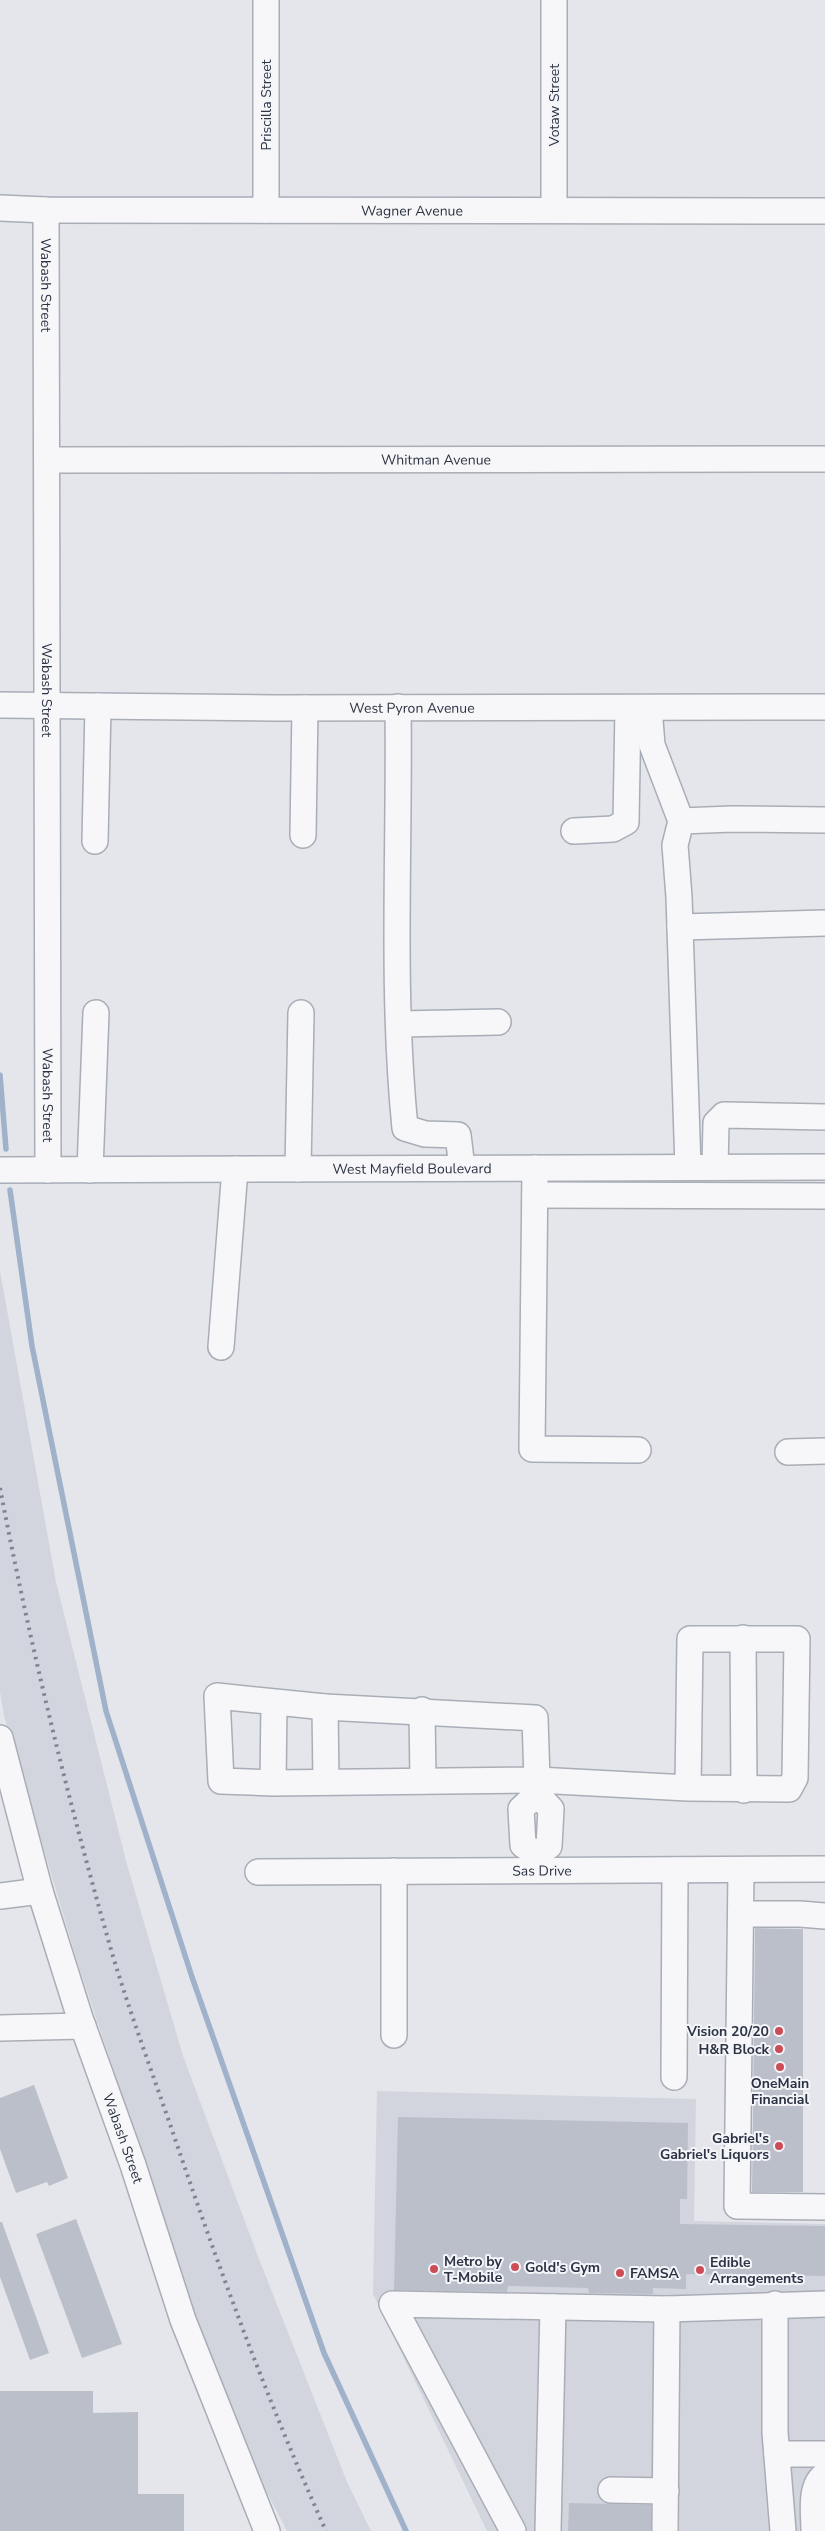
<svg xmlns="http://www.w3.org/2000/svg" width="825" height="2531" viewBox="0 0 825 2531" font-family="'Nunito Sans',sans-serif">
<rect width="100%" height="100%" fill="#e4e6eb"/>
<path fill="#d2d5dd" d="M0,1271L56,1582L126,1861L183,2056L259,2259L347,2482L371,2531H287L260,2479L210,2358L78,1964L4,1716L0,1692Z
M377,2091L696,2099L694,2221L825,2224V2531H487L373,2294Z"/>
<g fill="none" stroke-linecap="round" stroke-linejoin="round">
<path stroke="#a0b1ca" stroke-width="5.5" d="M0,1075L6,1149
M10,1190L32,1346L106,1711L192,1977L324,2353L406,2531"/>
</g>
<path fill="#bbbfc9" d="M755,1928L803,1929V2192H752Z
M34,2085L68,2178L49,2186L47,2182L16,2193L0,2149V2098Z
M398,2117L688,2123L687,2199H680V2224L825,2226V2276L686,2274V2289L653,2288V2294L589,2293L588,2288L508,2286L507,2292L394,2290Z
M76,2219L122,2344L82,2358L36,2234Z
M0,2222H2L49,2353L30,2360L0,2277Z
M0,2391H93V2413L138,2412V2494H184V2531H0Z
M569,2503L651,2505V2531H568Z"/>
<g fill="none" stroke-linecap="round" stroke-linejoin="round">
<defs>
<g id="minor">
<path id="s1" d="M0,208L46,210L825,211"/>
<path id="s2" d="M46,210L48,1170"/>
<path d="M266,210V0"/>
<path d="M554,210V0"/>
<path id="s3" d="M47,460L825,459"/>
<path id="s4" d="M0,705L277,708L825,707"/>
<path d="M398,707C400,847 391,988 405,1128L425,1134L458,1135L462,1168"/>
<path d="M649,708L652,745L681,821"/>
<path d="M574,831L613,829L626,822L628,708"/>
<path d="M303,835L305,708"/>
<path d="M95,841L98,706"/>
<path d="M680,927L825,923"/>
<path d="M400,1024L498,1022"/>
<path d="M688,1167L679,897L675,845L681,821L732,819L825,820"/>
<path d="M715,1167L716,1123L724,1115L825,1117"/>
<path d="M535,1168L532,1449L638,1450"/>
<path d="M298,1169L301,1013"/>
<path id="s5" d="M0,1170L825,1167"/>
<path d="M90,1170L96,1013"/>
<path d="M535,1195L825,1196"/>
<path d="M221,1347L235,1169"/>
<path d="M788,1452L825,1451"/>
<path d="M743,1638L744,1790"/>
<path d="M325,1707L326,1782"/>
<path d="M422,1710L423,1781"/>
<path id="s6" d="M0,1738L40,1891L80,2018L133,2165L183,2320L267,2531"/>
<path d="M273,1783L537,1780L535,1718L325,1707L217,1696L221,1781L273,1783L274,1703"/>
<path d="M536,1854L523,1845L521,1809L537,1794V1780L688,1788L789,1789L795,1778L797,1639H690L688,1788"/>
<path d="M536,1854L549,1846L551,1809L537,1794"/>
<path d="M741,1870L737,2206L825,2207"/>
<path d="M394,1871V2035"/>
<path id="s7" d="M258,1872L825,1869"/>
<path d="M0,1896L40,1891"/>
<path d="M741,1914H800L825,1916"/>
<path d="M0,2028L83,2026"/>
<path d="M674,2077L675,1870"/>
<path d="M775,2304V2432L783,2531"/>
<path d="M777,2454H825"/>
<path d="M611,2490L666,2491"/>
<path d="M513,2531L392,2304L667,2309L825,2304"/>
<path d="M548,2531L553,2307"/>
<path d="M665,2531L667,2309"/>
<path d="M814,2531C814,2514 809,2485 825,2475"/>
</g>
</defs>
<use href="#minor" stroke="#a9adb6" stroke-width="28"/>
<use href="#minor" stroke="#f7f7fa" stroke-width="25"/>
<path stroke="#7d8495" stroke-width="4" stroke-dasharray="2.5 5" stroke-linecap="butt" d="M0,1488C30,1645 68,1800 112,1953C130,2013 152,2072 172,2130C218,2266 267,2400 326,2531"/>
</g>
<g fill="#cc4d56" stroke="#f4f5f9" stroke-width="2">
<circle cx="779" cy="2031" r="5"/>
<circle cx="779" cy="2049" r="5"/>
<circle cx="780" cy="2067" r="5"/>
<circle cx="779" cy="2146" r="5"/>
<circle cx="515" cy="2267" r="5"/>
<circle cx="434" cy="2269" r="5"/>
<circle cx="700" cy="2270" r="5"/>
<circle cx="620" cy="2273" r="5"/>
</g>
<g text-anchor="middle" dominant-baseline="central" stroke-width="4" stroke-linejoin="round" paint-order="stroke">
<g font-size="14" fill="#2c3344" stroke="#f4f5f9">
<text transform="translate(266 105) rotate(-90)">Priscilla Street</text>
<text transform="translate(554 105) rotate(-90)">Votaw Street</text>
<text stroke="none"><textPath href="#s1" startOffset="412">Wagner Avenue</textPath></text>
<text stroke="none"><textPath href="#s2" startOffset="75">Wabash Street</textPath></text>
<text stroke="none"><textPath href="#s3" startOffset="389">Whitman Avenue</textPath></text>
<text stroke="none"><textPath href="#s2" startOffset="480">Wabash Street</textPath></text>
<text stroke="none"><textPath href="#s4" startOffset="412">West Pyron Avenue</textPath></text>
<text stroke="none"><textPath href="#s2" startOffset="885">Wabash Street</textPath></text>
<text stroke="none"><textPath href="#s5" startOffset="412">West Mayfield Boulevard</textPath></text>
<text stroke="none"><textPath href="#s7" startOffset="284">Sas Drive</textPath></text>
<text stroke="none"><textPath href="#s6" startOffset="419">Wabash Street</textPath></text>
</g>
<g font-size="14" font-weight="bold" fill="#2c3344" stroke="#f4f5f9" text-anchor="start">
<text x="769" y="2031" text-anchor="end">Vision 20/20</text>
<text x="769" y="2049" text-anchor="end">H&amp;R Block</text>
<text x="780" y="2083" text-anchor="middle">OneMain<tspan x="780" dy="16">Financial</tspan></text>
<text x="769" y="2138" text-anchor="end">Gabriel's<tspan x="769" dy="16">Gabriel's Liquors</tspan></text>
<text x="444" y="2261">Metro by<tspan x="444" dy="16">T-Mobile</tspan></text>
<text x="710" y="2262">Edible<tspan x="710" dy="16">Arrangements</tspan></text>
<text x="525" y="2267">Gold's Gym</text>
<text x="630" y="2273">FAMSA</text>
</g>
</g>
</svg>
